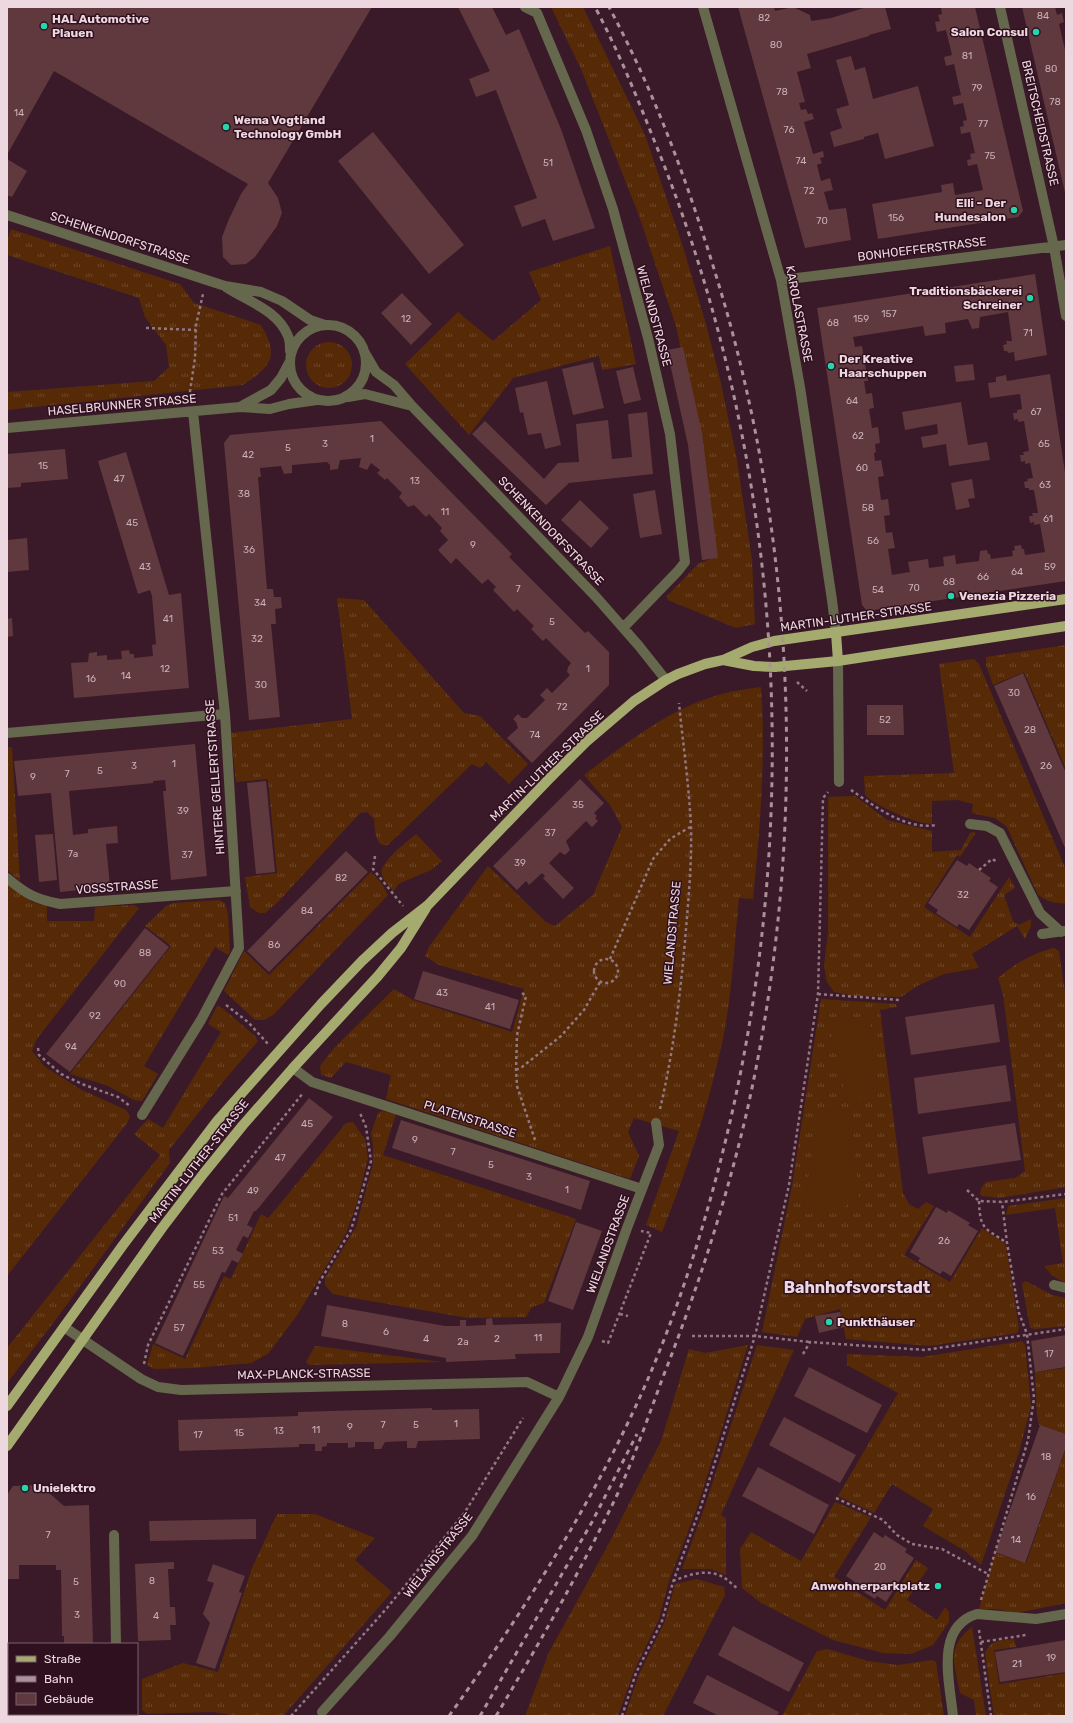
<svg xmlns="http://www.w3.org/2000/svg" width="1073" height="1723" viewBox="0 0 1073 1723" font-family="Rubik,sans-serif">
<defs>
<pattern id="grass-tufts" width="24" height="20" patternUnits="userSpaceOnUse"><rect width="24" height="20" fill="#562a07"/><path d="M3 7l-1-3M5 7V3M7 7l1-3M15 17l-1-3M17 17v-4M19 17l1-3" fill="none" stroke="#6f482b"/></pattern>
</defs>
<rect width="100%" height="100%" fill="#3a1a28"/>
<path fill="url(#grass-tufts)" d="M551,7H583L645,135L683,247L706,324L720,379L737,460L752,560L755,624L736,628L668,600L667,596L699,563L717,557L695,419L676,326L638,213L581,69Z
M11,229L180,284L194,303L261,325C280,357 271,366 243,385L7,410V392L154,381L169,367L166,345L145,317L139,298L7,255V241Z
M610,246L636,364L602,370L599,356L513,378L469,435L405,364L458,312L493,341L541,300L529,272Z
M306 365a23 23 0 1 1 46 0a23 23 0 1 1-46 0Z
M337,598L364,600L464,713L480,716L528,764L509,784L486,762L480,768L472,764L388,845C375,848 375,829 374,819L367,812L360,813L278,902L265,913H259L250,907L245,877L277,873L268,779L236,782L231,733L352,719Z
M1066,645V769L1024,672L993,685L986,665V657Z
M974,659L979,664L1066,870V903C1055,904 1047,901 1038,895L1007,827L995,818L972,813L973,804L958,800L932,801V824C916,824 876,806 865,795L864,776L954,773L939,664Z
M761,687C766,757 760,829 753,899L739,898C734,947 732,999 721,1048C707,1111 686,1172 662,1232L646,1225L679,1131L634,1118L628,1132L639,1156L630,1179L386,1099L391,1075L346,1062L331,1078L321,1075L320,1066L335,1047L394,989L413,1000L512,1032L524,989L439,965L425,956L429,947L488,866L546,922L555,926L593,895L622,827L610,805L584,775C625,744 666,711 715,696C730,691 746,689 761,687Z
M7,747H12L20,881L7,870Z
M855,796L887,820L932,831V852L961,850L970,833L975,832V834L960,857L957,855L924,907L970,937L1009,877L1015,888L1004,895L1013,921L1019,925L1031,919V926L1025,939L1017,926L972,954L979,968L944,974L917,986L901,997L855,996L834,992L827,982L824,966L828,932V797Z
M416,834L442,861L431,870L400,883L393,891C390,886 383,880 382,875C378,863 407,842 416,834Z
M371,872L382,884L388,895L273,1015L264,1020H255L224,991L244,951L269,975Z
M7,883L32,902L47,906V921H94L95,907L134,905L139,908L36,1040L32,1051L45,1067L80,1089L126,1110L130,1116L128,1122L7,1276Z
M219,900L225,903L228,914L230,952L228,955L215,947L144,1066L158,1074L144,1098L141,1101L134,1100L106,1085L70,1074L171,946L145,926L166,906L174,903Z
M1054,948L1059,951L1066,1000V1187L999,1198L982,1196L980,1194L981,1188L986,1182L1015,1178L1025,1171L1003,994L998,978C1015,964 1032,953 1054,948Z
M821,999L896,1004L897,1007L880,1010L903,1193L909,1204L918,1209L926,1202L934,1206L904,1255L950,1282L982,1228L1004,1243L1006,1246L1019,1328L1017,1333L929,1346L846,1339L840,1309L805,1319L797,1337L762,1332L792,1186Z
M217,1006L221,1007L255,1036L258,1041L223,1082L169,1150L170,1163L54,1322L7,1383V1348L160,1155L134,1134L148,1119L163,1128L221,1032L208,1024Z
M382,1111L396,1114L383,1155L576,1219L544,1303L532,1307L526,1317L468,1318L353,1298L333,1294L325,1285V1278L356,1227L373,1164V1145L371,1133L378,1113Z
M353,1122L365,1139L368,1158L357,1203L346,1233L298,1314L268,1354L251,1363L194,1368L154,1369L147,1365L153,1344L185,1359L224,1276L231,1279L261,1214L268,1218L276,1209L346,1123Z
M1066,1198V1284L1052,1275L1044,1266L1063,1263L1055,1208L1006,1215L1008,1206Z
M1026,1281L1052,1295L1066,1298V1326L1035,1329L1030,1328L1022,1284Z
M1022,1341L1025,1345L1031,1406L1019,1452L981,1565L965,1551L923,1526L933,1509L892,1484L874,1513L838,1496L898,1393L847,1365V1354L922,1357Z
M748,1345L698,1505L669,1581L659,1619L634,1671L618,1716H525L549,1652L606,1549L661,1441L689,1349L705,1353Z
M757,1345L794,1350L721,1515L726,1518V1575L711,1569H682L705,1506Z
M315,1346L442,1362L309,1365L306,1362Z
M1066,1368V1434L1039,1425L1037,1416L1035,1372Z
M1066,1448V1603L1017,1613L995,1609H979L995,1553L1026,1563Z
M835,1502L871,1517L834,1577L885,1610L916,1560L928,1568L907,1600L937,1620L945,1607L949,1612V1622L933,1645L911,1654L883,1653L833,1640L761,1603L742,1588L740,1549L751,1532L801,1561Z
M277,1514H315L375,1538L355,1560L392,1592L283,1716H237L213,1712L147,1714L142,1710V1679L183,1663L218,1672L252,1568Z
M697,1579L724,1587L725,1595L663,1716H625L639,1674L665,1621L675,1584Z
M972,1627L986,1716H976L974,1700L960,1693C955,1664 945,1648 972,1627Z
M1014,1639L1016,1647L994,1650L999,1684L1066,1673V1716H994L985,1653C991,1639 1001,1641 1014,1639Z
M828,1649L868,1661L898,1665L932,1660L936,1662L944,1716H782L817,1651Z"/>
<path fill="#562a07" d="M869,1015L877,1093L846,1099L829,1023Z
M818,1110L850,1111L859,1196L836,1213L803,1214Z"/>
<path fill="#5f393d" d="M7,7H372L268,183L278,198L282,213L277,226L255,257L246,264L231,265L223,257L222,237L229,219L241,194L248,184L54,71L7,155Z
M458,7H492L506,35L519,29L561,129L595,228L553,241L545,219L522,227L514,206L537,198L496,90L476,97L469,79L490,71Z
M738,7H774L775,11L793,7L810,15L811,21L831,18L867,7H885L891,29L869,35V36L807,54L811,68L797,72L805,102L799,103L801,110L806,109L808,114L812,113L814,119L804,122L813,154L823,151L824,157L820,158L822,163L817,165L821,181L830,178L833,190L824,192L829,210L846,208L851,240L805,248Z
M941,7H975L1023,211L1018,217L878,239L872,204L942,192L941,185L953,183L955,195L983,190L977,164L968,166L967,160L971,159L970,154L975,153L970,132L961,134L960,127L964,126L963,121L967,120L963,103L954,105L952,97L961,95L954,64L946,66L944,57L952,55L946,30L937,32L935,22L940,21L938,15L942,14Z
M1022,7H1055L1057,15L1062,13L1064,22L1059,24L1066,54V197Z
M851,56L855,70L865,67L873,99L918,86L934,146L885,159L878,133L864,137V139L834,147L830,132L842,128L836,109L849,105L836,60Z
M373,132L464,245L429,274L338,161Z
M7,159L27,171L12,197L7,195Z
M1035,274L1047,355L1015,361L1014,352L1008,353L1007,351H1004L1003,345L1007,344L1006,341H1012L1008,312L980,317L979,328L972,329L968,319L945,323L946,333L925,336L923,326L853,337L855,347L862,346L868,381H864L866,394L872,393L874,408L869,409L872,428L878,427L880,443L875,444L876,452L874,453L875,461L881,460L884,476L878,477L881,500L888,499L890,515L884,516L886,533L892,532L895,548L888,549L892,575L910,572L908,562L928,559L929,568L944,566L943,557L955,555L956,564L979,561L980,551L987,550L988,554H990L991,559L1013,556L1012,551L1015,550L1014,546L1021,545L1022,549H1024L1025,555L1045,552L1040,524L1034,525V522L1030,523L1029,516H1033L1032,513H1038L1034,490H1029V488H1025L1024,482L1028,481L1027,479L1033,478L1030,463L1025,464V461L1021,462L1020,455H1024L1023,452L1029,451L1024,421L1018,422V419L1014,420L1013,413H1017V410L1022,409L1020,394L990,398L988,383L996,382V377L1006,375L1007,381L1050,374L1066,479V581L867,611L862,605L817,308Z
M402,293L432,324L411,345L381,313Z
M683,347L702,433L718,558L702,560L688,445L667,350Z
M593,362L604,408L573,415L562,369Z
M973,364L975,380L956,382L954,366Z
M633,367L641,400L624,404L616,371Z
M547,381L561,445L545,449L541,433L528,435L523,412L520,413L515,388Z
M961,402L968,445L987,442L990,460L949,466L946,444L923,448L921,437L938,434L937,424L905,430L902,412Z
M647,412L653,474L569,483L546,505L472,434L485,421L544,479L558,463L579,462L576,424L608,420L612,459L632,457L628,414Z
M381,421L512,554L509,557L585,633L588,631L609,652V685L532,763L507,738L518,728L516,722L513,719L518,714L522,718H527L545,700L540,695L547,688L552,693L570,675L567,672L568,667L571,663L546,638L543,641L531,629L534,626L517,609L514,612L493,590L496,587L488,579L482,584L456,558L451,564L438,550L448,540L440,531L442,528L429,514L426,517L414,505L408,507L399,497L402,493L387,478L385,480L377,473L380,470L371,463L367,470L359,467L361,458L340,460L338,469L330,470V465L327,462L292,465V473L284,474L281,466L260,468L261,477H258L267,589H273L274,597H281L282,608L275,609L276,624H271L280,717L249,720L224,443L230,435Z
M65,449L68,479L21,483V487L7,488V454Z
M126,452L169,595L181,593L189,688L74,698L71,663L88,662L89,653L97,652V656L107,655V660L122,659L121,651L129,650L130,654H134V658L153,656L152,645L156,644L152,596L150,590L138,594L98,461Z
M972,479L975,498L968,499L970,507L956,510L951,483Z
M655,490L662,534L640,538L633,494Z
M580,500L609,528L591,548L561,520Z
M27,538L29,570L7,572V540Z
M12,618L13,636L7,637V619Z
M1023,673L1066,773V850L994,686Z
M867,705H903L904,735H867Z
M195,744L207,876L171,880L163,791H166L165,780L153,781V783L69,791L73,835L88,833V829L117,826L118,843L106,844L110,887L60,892L51,793L18,796L14,761Z
M580,779L604,803L594,813L597,816L595,818L598,821L592,827L586,821L566,841L570,850L565,855L560,852L549,863L574,888L563,899L543,878L545,876L542,873L529,885L526,881L517,890L493,866Z
M266,781L275,872L256,874L247,783Z
M53,834L57,880L39,882L35,835Z
M346,851L368,872L269,972L247,951Z
M957,860L967,866L969,863L979,870L991,878L989,881L998,887L969,930L959,924L957,927L936,913L938,910L928,903Z
M145,928L169,947L70,1072L46,1054Z
M423,971L519,1000L510,1029L414,999Z
M994,1004L1000,1042L911,1055L905,1017Z
M1006,1065L1011,1101L918,1114L914,1078Z
M309,1098L333,1117L256,1211H254L247,1225L253,1228L248,1238L243,1236L236,1250L243,1254L238,1263L232,1260L225,1273L222,1272L183,1356L155,1343L224,1196L228,1198Z
M401,1120L590,1181L581,1210L392,1148Z
M1015,1123L1021,1160L928,1174L922,1137Z
M936,1207L947,1213L948,1210L970,1223L968,1225L978,1231L951,1276L943,1271L940,1274L918,1261L920,1258L910,1252Z
M576,1222L602,1231L573,1310L548,1301Z
M327,1305L445,1326H460V1320H466V1326L486,1325V1319L492,1318L493,1325L561,1323L560,1353L515,1354L516,1359L446,1362V1358L321,1336Z
M840,1312L844,1327L819,1333L815,1316Z
M1066,1335V1367L1035,1372L1031,1341Z
M809,1367L882,1405L867,1433L794,1396Z
M432,1408V1410L479,1409L480,1439L418,1441L416,1448H407V1441L385,1442L381,1449H374V1442H355V1447L348,1448V1443H327V1446L322,1447V1451H315V1444H299V1447L179,1451L178,1420L298,1416V1412Z
M784,1417L856,1455L840,1483L769,1445Z
M1040,1425L1066,1434V1447L1025,1563L995,1552Z
M758,1467L829,1505L814,1534L742,1496Z
M40,1485L64,1506L89,1505L93,1644H64V1636H62L61,1570H56V1565H19V1579H7V1495L13,1486Z
M256,1519V1539L150,1541L149,1521Z
M874,1532L883,1538L885,1535L907,1549L905,1552L914,1558L886,1602L877,1596L875,1599L853,1585L855,1582L846,1576Z
M174,1562V1569H168L170,1607H175L176,1625H170L171,1640L138,1641L135,1564Z
M213,1564L245,1576L239,1592L242,1593L215,1669L196,1663L210,1623L203,1614L214,1583L207,1581Z
M733,1626L804,1663L789,1692L718,1655Z
M1066,1640V1672L1000,1682L995,1652Z
M7,1671H9V1714H7Z
M707,1675L779,1712L777,1716H719L693,1703Z"/>
<g fill="none" stroke-linecap="round" stroke-linejoin="round">
<path stroke="#937883" stroke-width="2.5" stroke-dasharray="3 3" stroke-linecap="butt" d="M146,328L196,330
M189,398L195,358L196,325L203,294
M797,682L807,691
M851,790C876,807 905,830 936,825
M375,856L373,869L403,906
M979,870L992,859L996,861
M594 971a12 12 0 1 1 24 0a12 12 0 1 1-24 0Z
M610,959L653,859L670,839L690,827
M522,993L526,996L517,1035L516,1070L517,1086L535,1140
M818,994L899,1000
M226,1005L248,1022L268,1044
M38,1048L39,1055L61,1074L82,1084L118,1097L130,1106
M516,1070L522,1067L561,1036L584,1010L600,982
M660,1109C673,1054 680,997 685,941C688,903 692,865 691,827C689,785 683,744 679,703
M967,1190L979,1201L1002,1202L1066,1194
M979,1201C980,1230 984,1227 1007,1243
M315,1295L320,1281L351,1230L371,1161L366,1127L360,1113
M620,1314L628,1316
M692,1336H755L810,1342
M602,1341L608,1343L651,1233L641,1231
M803,1354L810,1342L925,1350L1066,1329
M144,1364L148,1345L222,1194L303,1093
M836,1498L883,1520L897,1535L912,1544L942,1549L988,1574
M673,1581C688,1575 707,1568 723,1577C728,1580 733,1585 738,1589
M981,1600L1028,1440L1034,1398L1027,1334L1019,1313L1007,1243L1002,1202
M979,1630L991,1716
M981,1642L1026,1635
M291,1716L387,1608L465,1512L523,1418
M622,1716L636,1673L662,1621L673,1582L701,1506L755,1336L789,1185L818,994L823,798L828,792"/>
<path stroke="#65684c" stroke-width="10" d="M525,7L537,13L586,130L613,209L648,338L670,434L685,562L678,571L623,628
M703,7L781,280L800,387L832,600L836,633
M1000,7L1054,247L1066,316
M7,215L225,286L261,292L282,301L310,320L325,325
M781,280L1066,245
M226,287C247,301 278,310 288,336C290,340 290,346 290,351
M290 363a38 38 0 1 1 76 0a38 38 0 1 1-76 0Z
M365,353L376,372L394,385L412,406L597,598L639,646L666,680
M348,397L365,394L412,406
M240,407L271,390L281,378L289,363
M7,428L240,407L270,409L289,404L317,400
M838,661L839,782
M7,733L225,714
M970,824L987,826L1000,833L1040,913L1061,932
M7,878C26,894 35,899 60,904L236,891
M1042,934L1064,931
M293,1068L312,1082L642,1189
M142,1115L201,1020L239,948L225,714L193,412
M1054,1285L1066,1288
M64,1327L141,1379L158,1387L181,1390L527,1382L559,1397
M114,1535L116,1644
M322,1712L390,1636L472,1536L559,1397L588,1337L627,1228L659,1145L656,1123
M117,1714V1716
M953,1716C950,1683 934,1627 977,1614L1036,1619L1066,1614"/>
<path stroke="#a5ab6f" stroke-width="10" d="M836,633L838,661
M723,660L754,666L775,667L838,661L1066,626
M7,1406L123,1245L217,1121L321,1004L362,961L392,933L428,905L549,779L586,742L634,701L666,680L678,674L705,664L723,660L752,647L774,641L1066,599
M7,1446L162,1228L204,1173L243,1125L293,1068L378,976L401,948L426,908"/>
<path stroke="#ab919b" stroke-width="3" stroke-dasharray="5 5" stroke-linecap="butt" d="M449,1716C521,1615 589,1509 640,1397C676,1317 703,1232 724,1147C806,815 784,457 654,140C636,95 618,50 595,7
M480,1716L592,1522L637,1434
M496,1716C539,1644 581,1570 617,1495C635,1456 648,1417 663,1377C697,1290 726,1202 747,1111C806,848 799,569 726,309C696,206 660,102 609,7"/>
</g>
<g fill="#25d5ae" stroke="#2f101f" stroke-width="1.5">
<circle cx="44" cy="26" r="4"/>
<circle cx="1036" cy="32" r="4"/>
<circle cx="226" cy="127" r="4"/>
<circle cx="1014" cy="210" r="4"/>
<circle cx="1030" cy="298" r="4"/>
<circle cx="831" cy="366" r="4"/>
<circle cx="951" cy="596" r="4"/>
<circle cx="829" cy="1322" r="4"/>
<circle cx="25" cy="1488" r="4"/>
<circle cx="938" cy="1586" r="4"/>
</g>
<g text-anchor="middle" dominant-baseline="central" stroke-width="3" stroke-linejoin="round" paint-order="stroke">
<g font-size="10" fill="#cab0b7">
<text x="1043" y="16">84</text>
<text x="764" y="18">82</text>
<text x="776" y="45">80</text>
<text x="967" y="56">81</text>
<text x="1051" y="69">80</text>
<text x="977" y="88">79</text>
<text x="782" y="92">78</text>
<text x="1055" y="102">78</text>
<text x="19" y="113">14</text>
<text x="983" y="124">77</text>
<text x="789" y="130">76</text>
<text x="990" y="156">75</text>
<text x="801" y="161">74</text>
<text x="548" y="163">51</text>
<text x="809" y="191">72</text>
<text x="896" y="218">156</text>
<text x="822" y="221">70</text>
<text x="889" y="314">157</text>
<text x="406" y="319">12</text>
<text x="861" y="319">159</text>
<text x="833" y="323">68</text>
<text x="1028" y="333">71</text>
<text x="852" y="401">64</text>
<text x="1036" y="412">67</text>
<text x="858" y="436">62</text>
<text x="372" y="439">1</text>
<text x="325" y="444">3</text>
<text x="1044" y="444">65</text>
<text x="288" y="448">5</text>
<text x="248" y="455">42</text>
<text x="43" y="466">15</text>
<text x="862" y="468">60</text>
<text x="119" y="479">47</text>
<text x="415" y="481">13</text>
<text x="1045" y="485">63</text>
<text x="244" y="494">38</text>
<text x="868" y="508">58</text>
<text x="445" y="512">11</text>
<text x="1048" y="519">61</text>
<text x="132" y="523">45</text>
<text x="873" y="541">56</text>
<text x="473" y="545">9</text>
<text x="249" y="550">36</text>
<text x="145" y="567">43</text>
<text x="1050" y="567">59</text>
<text x="1017" y="572">64</text>
<text x="983" y="577">66</text>
<text x="949" y="582">68</text>
<text x="914" y="588">70</text>
<text x="518" y="589">7</text>
<text x="878" y="590">54</text>
<text x="260" y="603">34</text>
<text x="168" y="619">41</text>
<text x="552" y="622">5</text>
<text x="257" y="639">32</text>
<text x="165" y="669">12</text>
<text x="588" y="669">1</text>
<text x="126" y="676">14</text>
<text x="91" y="679">16</text>
<text x="261" y="685">30</text>
<text x="1014" y="693">30</text>
<text x="562" y="707">72</text>
<text x="885" y="720">52</text>
<text x="1030" y="730">28</text>
<text x="535" y="735">74</text>
<text x="174" y="764">1</text>
<text x="134" y="766">3</text>
<text x="1046" y="766">26</text>
<text x="100" y="771">5</text>
<text x="67" y="774">7</text>
<text x="33" y="777">9</text>
<text x="578" y="805">35</text>
<text x="183" y="811">39</text>
<text x="550" y="833">37</text>
<text x="73" y="854">7a</text>
<text x="187" y="855">37</text>
<text x="520" y="863">39</text>
<text x="341" y="878">82</text>
<text x="963" y="895">32</text>
<text x="307" y="911">84</text>
<text x="274" y="945">86</text>
<text x="145" y="953">88</text>
<text x="120" y="984">90</text>
<text x="442" y="993">43</text>
<text x="490" y="1007">41</text>
<text x="95" y="1016">92</text>
<text x="71" y="1047">94</text>
<text x="307" y="1124">45</text>
<text x="415" y="1140">9</text>
<text x="453" y="1152">7</text>
<text x="280" y="1158">47</text>
<text x="491" y="1165">5</text>
<text x="529" y="1177">3</text>
<text x="567" y="1190">1</text>
<text x="253" y="1191">49</text>
<text x="233" y="1218">51</text>
<text x="944" y="1241">26</text>
<text x="218" y="1251">53</text>
<text x="199" y="1285">55</text>
<text x="345" y="1324">8</text>
<text x="179" y="1328">57</text>
<text x="386" y="1332">6</text>
<text x="538" y="1338">11</text>
<text x="426" y="1339">4</text>
<text x="497" y="1339">2</text>
<text x="463" y="1342">2a</text>
<text x="1049" y="1354">17</text>
<text x="456" y="1424">1</text>
<text x="383" y="1425">7</text>
<text x="416" y="1425">5</text>
<text x="350" y="1427">9</text>
<text x="316" y="1430">11</text>
<text x="279" y="1431">13</text>
<text x="239" y="1433">15</text>
<text x="198" y="1435">17</text>
<text x="1046" y="1457">18</text>
<text x="1031" y="1497">16</text>
<text x="48" y="1535">7</text>
<text x="1016" y="1540">14</text>
<text x="880" y="1567">20</text>
<text x="152" y="1581">8</text>
<text x="76" y="1582">5</text>
<text x="77" y="1615">3</text>
<text x="156" y="1616">4</text>
<text x="1051" y="1658">19</text>
<text x="1017" y="1664">21</text>
</g>
<g font-size="12" font-weight="bold" fill="#eed8e0" stroke="#2f101f" text-anchor="start">
<text x="52" y="19">HAL Automotive<tspan x="52" dy="14">Plauen</tspan></text>
<text x="1028" y="32" text-anchor="end">Salon Consul</text>
<text x="234" y="120">Wema Vogtland<tspan x="234" dy="14">Technology GmbH</tspan></text>
<text x="1006" y="203" text-anchor="end">Elli - Der<tspan x="1006" dy="14">Hundesalon</tspan></text>
<text x="1022" y="291" text-anchor="end">Traditionsbäckerei<tspan x="1022" dy="14">Schreiner</tspan></text>
<text x="839" y="359">Der Kreative<tspan x="839" dy="14">Haarschuppen</tspan></text>
<text x="959" y="596">Venezia Pizzeria</text>
<text x="837" y="1322">Punkthäuser</text>
<text x="33" y="1488">Unielektro</text>
<text x="930" y="1586" text-anchor="end">Anwohnerparkplatz</text>
</g>
<g font-size="12" fill="#eed8e0" stroke="#2f101f">
<text transform="translate(1040 123) rotate(77)">BREITSCHEIDSTRASSE</text>
<text transform="translate(120 238) rotate(18)">SCHENKENDORFSTRASSE</text>
<text transform="translate(922 249) rotate(-7)">BONHOEFFERSTRASSE</text>
<text transform="translate(799 314) rotate(79)">KAROLASTRASSE</text>
<text transform="translate(654 316) rotate(75)">WIELANDSTRASSE</text>
<text transform="translate(122 405) rotate(-5)">HASELBRUNNER STRASSE</text>
<text transform="translate(551 531) rotate(46)">SCHENKENDORFSTRASSE</text>
<text transform="translate(856 617) rotate(-8)">MARTIN-LUTHER-STRASSE</text>
<text transform="translate(547 766) rotate(-44)">MARTIN-LUTHER-STRASSE</text>
<text transform="translate(215 777) rotate(-94)">HINTERE GELLERTSTRASSE</text>
<text transform="translate(117 887) rotate(-4)">VOSSSTRASSE</text>
<text transform="translate(672 933) rotate(-85)">WIELANDSTRASSE</text>
<text transform="translate(470 1119) rotate(18)">PLATENSTRASSE</text>
<text transform="translate(199 1161) rotate(-52)">MARTIN-LUTHER-STRASSE</text>
<text transform="translate(608 1244) rotate(-70)">WIELANDSTRASSE</text>
<text transform="translate(304 1374) rotate(-1)">MAX-PLANCK-STRASSE</text>
<text transform="translate(438 1555) rotate(-52)">WIELANDSTRASSE</text>
</g>
<g font-size="16" font-weight="bold" fill="#eed8e0" stroke="#2f101f">
<text x="857" y="1287">Bahnhofsvorstadt</text>
</g>
</g>
<rect width="1073" height="1723" fill="none" stroke="#eed8e0" stroke-width="16"/>
<rect x="8" y="1643" width="130" height="72" fill="#2f101f" stroke="#7b606c"/>
<rect x="16" y="1656" width="20" height="6" fill="#a5ab6f" stroke="#7b606c"/>
<text x="44" y="1663" font-size="12" fill="#eed8e0">Straße</text>
<rect x="16" y="1676" width="20" height="6" fill="#ab919b" stroke="#7b606c"/>
<text x="44" y="1683" font-size="12" fill="#eed8e0">Bahn</text>
<rect x="16" y="1693" width="20" height="12" fill="#5f393d" stroke="#7b606c"/>
<text x="44" y="1703" font-size="12" fill="#eed8e0">Gebäude</text>
</svg>
